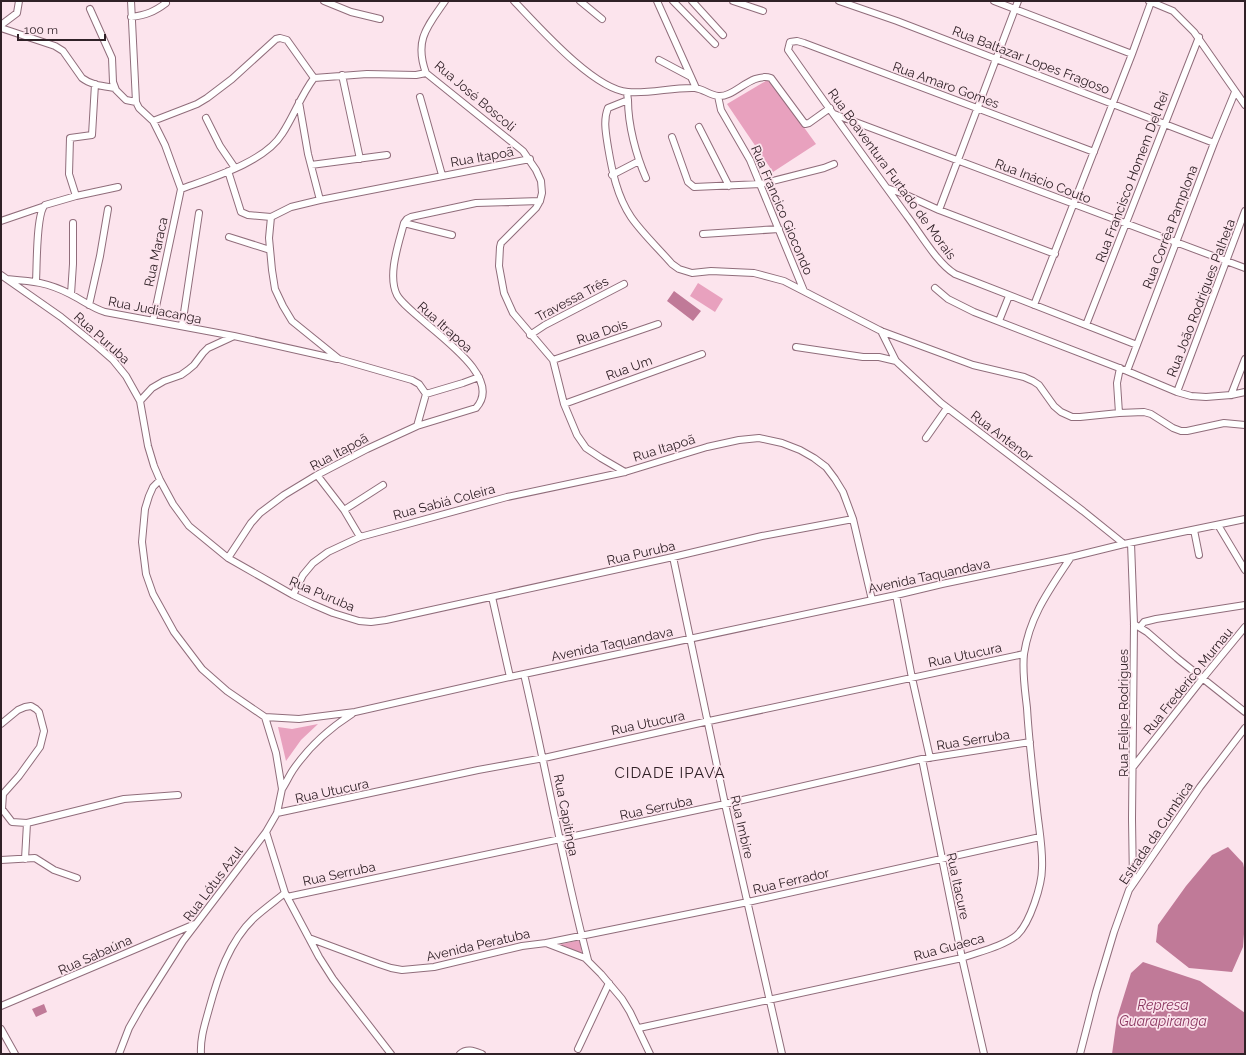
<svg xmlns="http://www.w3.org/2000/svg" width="1246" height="1055" viewBox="0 0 1246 1055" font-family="Raleway,sans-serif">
<rect width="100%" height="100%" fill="#fce4ed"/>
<path fill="#e8a1be" d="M769,79L816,144L773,172L727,104Z
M698,283L723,299L715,312L690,296Z
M318,724L301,740L286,761L278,727L292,729Z
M580,940L582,954L558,945Z"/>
<path fill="#c07a98" d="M674,291L701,311L693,321L667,301Z
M1228,847L1243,863L1245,872V921L1243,947L1232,972L1189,968L1156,942L1158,925L1186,886L1212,855Z
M1143,962L1200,981L1245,1013V1054H1112L1117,1018L1131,973Z
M44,1004L47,1012L36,1017L32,1009Z"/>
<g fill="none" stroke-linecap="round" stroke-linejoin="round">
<defs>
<path id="street" d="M131,1L136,102L139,108L153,121L197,104L207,98L232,79L276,39L280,38L287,40L314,78
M324,1L351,12L380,19
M445,1C427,27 414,40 426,73L523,151L536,170L541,181L542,193L540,201L536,208L501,243L500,247L499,266L504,293L513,313L553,360L564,404L577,435L586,448L601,458L625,472
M514,1C538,26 594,90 628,92C650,94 673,87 695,88C703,89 710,95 718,96C734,98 751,72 771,78L805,124L809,123L830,108
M580,1L602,19
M657,1L696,88
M673,1L715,44
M692,1L723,35
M733,1L763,11
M839,1L897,21L1214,143
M994,1L1132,54
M1149,1L1173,11L1194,32L1245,105
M90,9L112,58L113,82L116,90L126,100L136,102
M131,17C146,15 154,12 166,3L165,1
M1,25L17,13L19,1
M1,28L55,46L63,51L82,78C91,85 103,86 115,88
M659,60L691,77
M342,75L360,159
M314,78L367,74L416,75L426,73
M627,93L628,100L608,108C603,120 606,134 608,147C612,171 617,196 631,217C642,233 659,249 672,264L679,269L692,273L711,271L754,273L784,281L881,331L973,365L1024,377L1033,381L1039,385L1054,406L1061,412L1072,417H1080L1119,413L1144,412L1151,414L1173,428L1181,431H1187L1224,423L1245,425
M718,96L721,110L750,160L804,291
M420,97L442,175
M628,100C628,125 636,155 646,178
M299,102L308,154L320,200
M834,114L1245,268
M206,118L220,146L235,168
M153,121L165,145L181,189C211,178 265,162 282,134C294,116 301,95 314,78
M699,127L729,186
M672,137L688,182L694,187L761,184L824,168L834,164
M1094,152L804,43L797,41L790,42L788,50C827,106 867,161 907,216C920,233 937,263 955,274L1137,345
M311,165L387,155
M228,171L241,212L248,215L271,217L291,207L320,200L530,159
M612,175L639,161
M887,188L904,194L939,210L1055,254
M76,196L69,174L70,138L92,135L95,84
M939,210L1018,1
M271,217L269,238L272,270L275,289L283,306L292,321L339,359L412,380L419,384L426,394L417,426
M1,221L42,207
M404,223L452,235
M703,234L779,229
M229,237L270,250
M1,275L61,317L97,346L113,360L126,376L140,401L148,446L154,466L160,480L173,504L189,526L228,558L293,595L312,604L333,613L359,621L371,622L386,620L673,557L762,536L853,519
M7,279C31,281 47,282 70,294C82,300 92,308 105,312L234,336
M36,281C37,267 36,213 45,205L76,196L118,187
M935,288L948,299L974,312L1127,371L1177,392L1191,396L1206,397L1231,395L1245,392
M71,294L73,264V223
M89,305L100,256L108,209
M1034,305L1132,54L1151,2
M153,321L181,189
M999,321L1009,296
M1086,325L1199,37
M182,326L199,213
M881,331L896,361L941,403L1083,511L1124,544
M530,335L545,325L624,284
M796,347L863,357H879L896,361
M553,360L658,324
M1127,371L1214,143L1235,92
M1177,392L1245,211
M426,394L463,383L479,377
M1231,395L1245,359
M140,401L152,388L164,381L181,375L188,370L194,365L203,353L208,348L234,336L337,359
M564,404L702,354
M1119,413L1117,383L1120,368
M926,438L947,408
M317,475L344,510L360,537
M160,480L153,487L149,496L145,509L142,542L146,574L153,594L174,632L202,669L227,691L265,717L299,719L355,712L510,677L896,595L942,584L1071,557L1124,544L1245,519
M344,510L383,485
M1218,525L1245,570
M1194,530L1199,555
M1131,543L1134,624L1132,819L1133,883
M673,557L725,804L782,1054
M228,558L251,523L260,513L284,495L317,475L367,449L393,437L417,426L476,408C509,372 411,320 397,295C387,275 399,243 404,223L407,219L411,217L476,203L540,201
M293,595L303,575L313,563L328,552L360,537L507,497L625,472L707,447L739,440L759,438L782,443L800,450L814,458L826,467L835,479L843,492L853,519L872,600
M896,595L912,678L930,758
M492,597L510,677
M1134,624L1147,632L1177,658L1245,712
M1140,627L1144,622L1156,619L1245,605
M524,674C546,769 563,865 588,960
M1,724L18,710L25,707L31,706L36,709L39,712L44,731L40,747L19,776L3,794L2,809L12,822L27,823L124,799L178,795
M922,759L962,958L984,1054
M1133,767L1203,678L1245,627
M282,789C286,783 289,776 293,770C308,748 330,728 352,714
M277,813L478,770L544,758L709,721L1024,654
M266,832L285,893L319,957L333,979L391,1054
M25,859L27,823
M1,860L35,858L54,870L77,878
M287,897L725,804L922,759L1030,742
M309,938L379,964L391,968L402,970L434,967L522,946L546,943L585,958L601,974L622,999L630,1012L650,1054
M546,943L748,902L1040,837
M1,1006L195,924
M639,1028L962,958C978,952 1004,946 1017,935C1030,923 1042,885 1042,868C1043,849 1039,829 1037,810C1033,776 1029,742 1027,708C1025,690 1022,672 1024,654C1030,615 1050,589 1071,557
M1,1029L15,1054
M578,1049L609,983
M119,1054L129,1028L141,1007L183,941L266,832L277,813L282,789L276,753L265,717
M201,1054C200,1038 205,1024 209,1009C218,976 229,942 254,918C264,909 275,901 285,893
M460,1054C467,1048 474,1051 482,1054
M1080,1054L1096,992L1114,932L1129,890L1200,787L1245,728"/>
</defs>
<use href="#street" stroke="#906d7b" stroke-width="8"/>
<use href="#street" stroke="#fff" stroke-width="6"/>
</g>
<g text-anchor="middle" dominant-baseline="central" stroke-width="3.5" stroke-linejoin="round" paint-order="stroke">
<g font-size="13" fill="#302127" stroke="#fce4ed">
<text transform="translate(1031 60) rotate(21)">Rua Baltazar Lopes Fragoso</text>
<text transform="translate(946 85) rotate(20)">Rua Amaro Gomes</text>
<text transform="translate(475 96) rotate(40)">Rua José Boscoli</text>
<text transform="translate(482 157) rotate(-10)">Rua Itapoã</text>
<text transform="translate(892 174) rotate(54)">Rua Boaventura Furtado de Morais</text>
<text transform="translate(1132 177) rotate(-69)">Rua Francisco Homem Del Rei</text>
<text transform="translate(1043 181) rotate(21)">Rua Inácio Couto</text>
<text transform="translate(782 210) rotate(67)">Rua Francico Giocondo</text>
<text transform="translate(1170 227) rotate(-69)">Rua Corrêa Pamplona</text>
<text transform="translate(156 252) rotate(-78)">Rua Maraca</text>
<text transform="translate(1201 298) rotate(-69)">Rua João Rodrigues Palheta</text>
<text transform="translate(572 299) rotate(-28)">Travessa Três</text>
<text transform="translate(155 310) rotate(11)">Rua Judiacanga</text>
<text transform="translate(445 327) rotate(42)">Rua Itrapoa</text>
<text transform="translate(602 332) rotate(-19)">Rua Dois</text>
<text transform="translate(102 338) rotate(42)">Rua Puruba</text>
<text transform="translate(629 368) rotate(-20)">Rua Um</text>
<text transform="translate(1002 436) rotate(37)">Rua Antenor</text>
<text transform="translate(664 448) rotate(-17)">Rua Itapoã</text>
<text transform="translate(339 452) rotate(-28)">Rua Itapoã</text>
<text transform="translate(444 502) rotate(-15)">Rua Sabiá Coleira</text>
<text transform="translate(641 553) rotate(-13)">Rua Puruba</text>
<text transform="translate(929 576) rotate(-12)">Avenida Taquandava</text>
<text transform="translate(322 594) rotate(23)">Rua Puruba</text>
<text transform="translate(612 644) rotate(-12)">Avenida Taquandava</text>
<text transform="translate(965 655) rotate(-12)">Rua Utucura</text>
<text transform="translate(1188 681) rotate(-51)">Rua Frederico Murnau</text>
<text transform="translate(1123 713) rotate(-90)">Rua Felipe Rodrigues</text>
<text transform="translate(648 723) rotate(-12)">Rua Utucura</text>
<text transform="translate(973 740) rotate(-9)">Rua Serruba</text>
<text transform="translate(332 791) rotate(-12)">Rua Utucura</text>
<text transform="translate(656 808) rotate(-12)">Rua Serruba</text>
<text transform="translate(566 815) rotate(79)">Rua Capitinga</text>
<text transform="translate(742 827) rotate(77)">Rua Imbire</text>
<text transform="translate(1156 833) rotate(-56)">Estrada da Cumbica</text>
<text transform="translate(339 874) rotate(-12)">Rua Serruba</text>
<text transform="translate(791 881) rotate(-13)">Rua Ferrador</text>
<text transform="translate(213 884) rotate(-53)">Rua Lótus Azul</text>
<text transform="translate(958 886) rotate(78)">Rua Itacure</text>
<text transform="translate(478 945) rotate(-13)">Avenida Peratuba</text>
<text transform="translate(949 947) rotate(-15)">Rua Guaeca</text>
<text transform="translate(95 955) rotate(-24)">Rua Sabaúna</text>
</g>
<g font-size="14" font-style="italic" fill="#89345e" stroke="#fce4ed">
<text x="1163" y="1005">Represa<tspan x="1163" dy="16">Guarapiranga</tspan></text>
</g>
<g font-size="15" letter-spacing="1" fill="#302127" stroke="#fce4ed">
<text x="670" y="773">CIDADE IPAVA</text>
</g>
</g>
<rect width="1246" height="1055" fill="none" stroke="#302127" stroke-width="4"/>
<path d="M18 34v6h87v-6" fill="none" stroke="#302127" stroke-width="2"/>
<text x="24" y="34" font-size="12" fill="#302127" stroke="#fce4ed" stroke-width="3" paint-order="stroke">100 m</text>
</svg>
